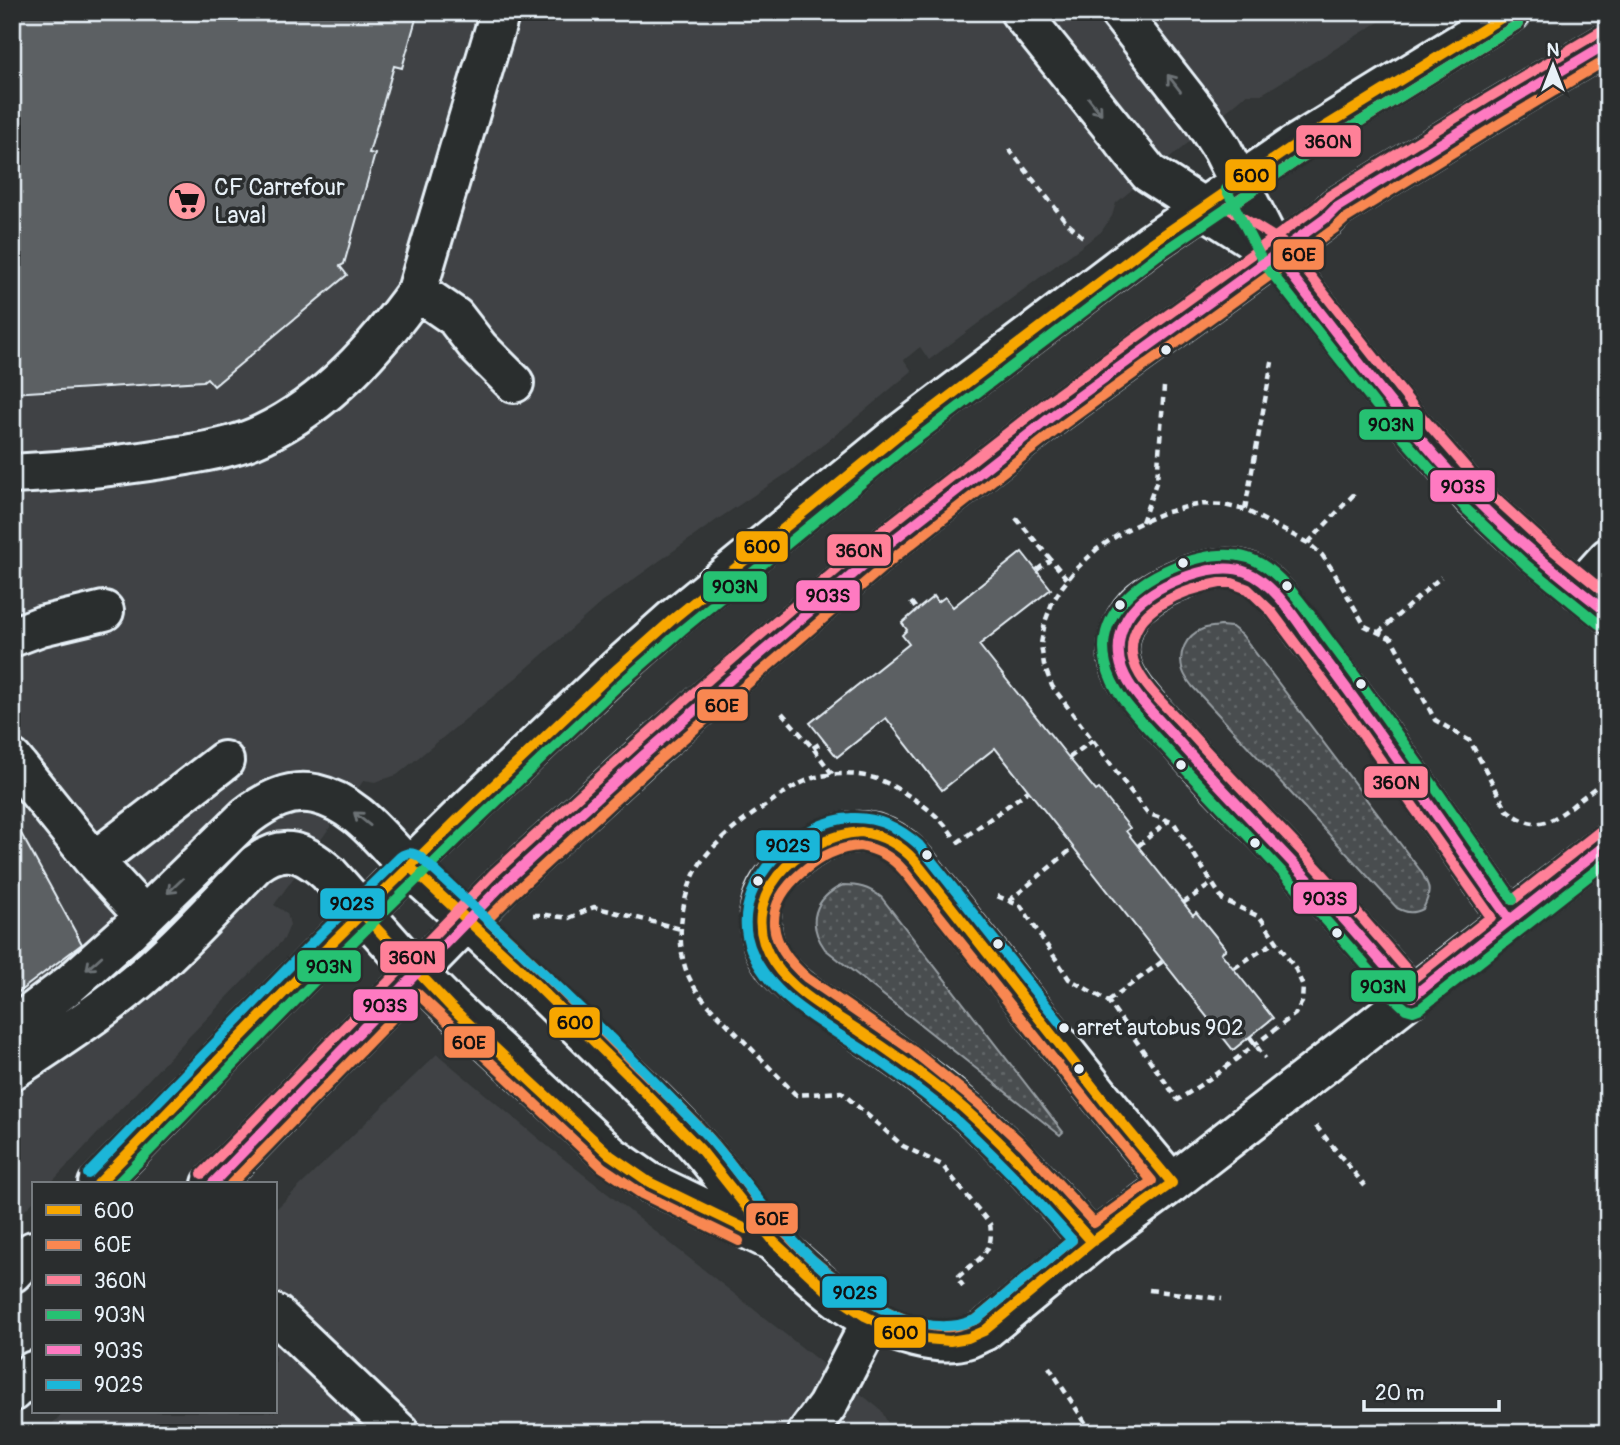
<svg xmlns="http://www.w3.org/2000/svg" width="1620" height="1445" viewBox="0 0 1620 1445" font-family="Pangolin,sans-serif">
<defs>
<pattern id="grass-dots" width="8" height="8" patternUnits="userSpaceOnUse" patternTransform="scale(1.75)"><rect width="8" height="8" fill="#494d4f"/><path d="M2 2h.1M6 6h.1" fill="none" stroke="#636769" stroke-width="1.8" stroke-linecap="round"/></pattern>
</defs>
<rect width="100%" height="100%" fill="#323536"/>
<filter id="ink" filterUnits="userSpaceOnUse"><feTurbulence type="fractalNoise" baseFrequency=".0143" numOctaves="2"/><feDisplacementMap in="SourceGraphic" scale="14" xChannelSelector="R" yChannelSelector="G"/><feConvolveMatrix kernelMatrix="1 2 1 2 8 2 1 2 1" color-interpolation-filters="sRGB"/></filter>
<g filter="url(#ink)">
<path fill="#3f4244" d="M12,12H1395L1262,94H1247L1116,203L1112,216L1101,232L929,360L920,347L904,360L912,371L839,432L789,472L718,519L602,602L516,678L397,775L375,782L364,780L274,905L287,913L290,925L284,939L183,1043L50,1184H33V1202L12,1223Z
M437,1054L545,1144L881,1410L893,1433H43L64,1412H275V1210Z"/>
<path fill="url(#grass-dots)" stroke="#989fa4" stroke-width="2" d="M1220,626L1232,627L1242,635L1420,870C1430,886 1432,891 1423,909C1413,914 1407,913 1397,908L1192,686C1189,682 1185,677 1183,671C1177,654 1186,635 1203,629C1208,627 1215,627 1220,626Z
M843,885C858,885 868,887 881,897L1063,1132L1060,1135L825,949C806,923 814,898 843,885Z"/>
<path fill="#5c6063" stroke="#e8f1f8" stroke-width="2" d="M12,12H418L402,68L394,66L369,153L375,154L344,264L340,266L347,275L214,386L207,378L203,381L12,393Z
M1022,552L1051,589L979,645L1069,758L1096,791L1099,789L1130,828L1126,831L1193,915L1196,912L1226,949L1221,953L1273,1018L1233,1050L995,748L942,790L886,718L837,757L810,723L909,644L902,635L907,630L902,623L917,610L934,596L938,602L945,597L953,607Z
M12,817L82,944L12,997Z"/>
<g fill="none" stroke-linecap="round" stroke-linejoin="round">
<defs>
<path id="minor" d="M1020,12L1149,173L1274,253
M1119,12L1201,117L1222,149L1275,254L1405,419L1474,498L1534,553L1608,613
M417,291L455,317L479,348L514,383
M12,474C71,471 129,465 186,455C212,450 239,446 263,434C327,403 376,348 417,291L500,12
M1579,590L1608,558
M12,637L41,626L104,611
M12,759L94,861
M144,916L94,861L224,761
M1412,997C1370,948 1327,900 1284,853C1250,817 1214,782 1181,744C1164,724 1131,693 1122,669C1113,647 1121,622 1137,605C1160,584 1215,560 1246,572C1273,583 1294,619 1311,641C1381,731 1444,827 1510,920
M12,1028L70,984L127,933L247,816C267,801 289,789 315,794C360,804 385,846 417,875C480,931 541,990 601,1049C635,1082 671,1115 702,1151C727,1180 748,1213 774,1242C782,1251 792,1259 801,1267C821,1285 840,1302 863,1316C891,1332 938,1349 969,1338C974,1336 979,1333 984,1331L1092,1242L1172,1183L1608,843
M12,1070C51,1044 91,1019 128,989C173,953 215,906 256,864C284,843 303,851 328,873L417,973L450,1006L610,1155L649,1182L766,1238
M98,1184L331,944L458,819L609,676L673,619L897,436L1150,244L1290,148L1511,12
M212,1184L504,883L645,754L723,686L887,545L997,459L1056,413L1326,218L1336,208L1495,110L1608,43
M1092,1242C1040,1183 988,1124 924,1077C898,1057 871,1038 843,1020C819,1003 793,989 775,965C755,938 754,900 778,875C803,850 837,824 875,834C887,838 898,844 907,853C918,864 926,876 935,887C955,912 974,936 993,960C1052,1035 1110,1111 1172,1183
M12,1273L33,1251
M275,1314L400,1433
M12,1392L33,1371
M807,1433L827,1406L872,1320"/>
</defs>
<use href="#minor" stroke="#e8f1f8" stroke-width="44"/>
<path stroke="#e8f1f8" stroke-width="4.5" stroke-dasharray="7 5" stroke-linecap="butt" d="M1009,149L1067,223L1085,239
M1245,509L1272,362
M1016,518L1068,580
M1142,522L1157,480L1164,387
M1308,543L1357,491
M1037,570L1050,560
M911,602L917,610
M1378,633L1441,577
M782,713L813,748L833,775
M813,748L824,741
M1069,758L1093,740
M953,836C943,820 928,808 911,797C900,790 887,782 874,778C857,773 832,773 816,777C797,783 781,795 765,806C745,819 724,835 708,853C681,883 671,948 692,983C701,1000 717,1013 730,1027C752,1049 774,1072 796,1095L841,1092L903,1146L942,1165L990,1224C995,1256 976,1259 957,1278L964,1287
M957,843L1028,791
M1138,846L1168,821
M997,896L1021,906L1069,979L1108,1001L1178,1100L1218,1073L1295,1014L1302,1002L1303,986L1296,970L1260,917L1223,900L1174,823L1147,813L1052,686L1044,665L1041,644L1045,622L1052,603L1062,587L1077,568L1097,549L1124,531L1142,522L1163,513L1190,506L1204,504L1224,505L1245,510L1308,543L1322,555L1332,569L1365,626L1392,639L1435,720L1470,741L1507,810C1534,831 1547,825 1572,806C1584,796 1596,787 1608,778
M1009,901L1073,848
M1183,903L1213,883
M533,915H546L569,918L594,907L681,929
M1234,968L1276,941
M1108,1001L1163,961
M1250,1037L1265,1058
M1316,1126L1365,1186
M1149,1290L1222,1299
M1049,1367L1092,1433"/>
<use href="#minor" stroke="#2a2d2e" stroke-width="38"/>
<defs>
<path id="bus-1" d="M861,832C883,835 900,844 915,861L1104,1101L1172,1183L1092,1242C1046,1190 1000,1138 947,1094C919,1072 890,1051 861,1032C831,1012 794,993 774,963C731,900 799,836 861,832Z
M410,867L516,965L632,1079L701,1150L774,1242L825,1289L865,1316L901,1333L926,1339L950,1341L968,1338L984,1331L1092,1242
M363,914L450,1006L610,1155L649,1182L746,1229
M98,1184L331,944L458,819L609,676L673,619L897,436L1150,244L1290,148L1511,12"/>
<path id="bus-2" d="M860,846C879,849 892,857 904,871L1093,1109L1152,1181L1094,1223L1023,1145L979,1104L913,1051L807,978C768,944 760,908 802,872C819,857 837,847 860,846Z
M231,1184L417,993L602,1167L642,1194L739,1241
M1072,1240L977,1319C968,1323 960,1326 951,1327C895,1331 821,1272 784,1232C758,1204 737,1169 711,1140C685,1111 656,1085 628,1057C582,1011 536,964 487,920L514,893L654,764L896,556L1064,424L1334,229L1345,219L1502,122L1608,59"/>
<path id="bus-3" d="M1518,24L1298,160L1227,208L1285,244L1416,410L1484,488L1543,542L1608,595
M1220,583H1232L1248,589L1271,611L1351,718L1491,917L1414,978C1374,932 1335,886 1293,842C1257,804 1219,766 1184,726C1167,707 1134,679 1132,653C1129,608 1185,589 1220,583Z
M1513,900L1599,832
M202,1174L494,873L636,744L714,675L878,534L1047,402L1317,207L1329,196L1488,98L1601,31"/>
<path id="bus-4" d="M1226,189L1263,262L1394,428L1465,508L1525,564L1599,624
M1513,900C1454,815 1396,730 1334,647C1313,620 1294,588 1266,567C1238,547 1201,555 1171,568C1133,584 1095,618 1106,664C1113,696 1142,721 1163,745C1210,797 1259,846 1306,898C1328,923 1351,948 1372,973C1383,985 1393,999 1406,1009L1413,1011L1421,1008L1608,861
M117,1184L341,954L468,829L618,686L682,630L906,447L1158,255L1298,160L1518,24"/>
<path id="bus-5" d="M1275,254C1340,336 1401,423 1474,498C1515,540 1562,577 1608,613
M1510,920C1446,830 1385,738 1318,650C1299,625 1276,583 1246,572C1215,560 1160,583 1137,605C1121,621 1114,647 1122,669C1132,695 1156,716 1174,736C1205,771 1237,804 1269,838C1319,889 1365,943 1412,997L1608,843
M212,1184L504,883L645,754L723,686L887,545L1056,413L1326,218L1336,208L1495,110L1608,43"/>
<path id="bus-6" d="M88,1174L321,934L400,857C407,852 413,852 420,857C518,948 616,1040 709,1138C719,1149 729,1162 739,1175C768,1212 797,1251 836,1279C875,1308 927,1341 977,1319L1072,1240C1031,1194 989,1148 942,1108C917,1088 891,1069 865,1051C821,1022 759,992 747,936C736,880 799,820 852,818C878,817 900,828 919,845L1064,1028"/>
</defs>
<use href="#bus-1" stroke="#2a2d2e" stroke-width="16"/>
<use href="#bus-2" stroke="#2a2d2e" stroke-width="16"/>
<use href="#bus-3" stroke="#2a2d2e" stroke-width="16"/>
<use href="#bus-4" stroke="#2a2d2e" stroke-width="16"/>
<use href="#bus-5" stroke="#2a2d2e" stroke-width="16"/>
<use href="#bus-6" stroke="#2a2d2e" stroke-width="16"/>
<use href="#bus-1" stroke="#f7a600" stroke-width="10"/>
<use href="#bus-2" stroke="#f88751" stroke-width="10"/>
<use href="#bus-3" stroke="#ff8098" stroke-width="10"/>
<use href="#bus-4" stroke="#26c172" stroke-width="10"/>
<use href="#bus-5" stroke="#fe7ac1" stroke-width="10"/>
<use href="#bus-6" stroke="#1ab6d8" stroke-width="10"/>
</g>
<defs><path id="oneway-shaft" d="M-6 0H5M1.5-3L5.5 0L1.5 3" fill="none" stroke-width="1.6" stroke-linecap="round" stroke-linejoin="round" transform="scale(1.75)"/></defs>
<g stroke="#6c7275">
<use href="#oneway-shaft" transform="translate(1174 83) rotate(-128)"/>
<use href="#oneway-shaft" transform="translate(1095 106) rotate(51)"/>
<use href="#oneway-shaft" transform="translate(362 819) rotate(-141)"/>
<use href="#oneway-shaft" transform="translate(175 886) rotate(136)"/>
<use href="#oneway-shaft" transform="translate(94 963) rotate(138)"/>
</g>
</g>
<defs>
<symbol id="supermarket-disc" viewBox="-11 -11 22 22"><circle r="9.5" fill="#ff9aa2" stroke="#2a2d2e"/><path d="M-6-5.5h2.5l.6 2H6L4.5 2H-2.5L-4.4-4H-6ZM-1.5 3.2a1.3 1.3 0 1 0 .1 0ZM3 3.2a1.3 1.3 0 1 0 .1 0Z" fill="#111"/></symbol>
</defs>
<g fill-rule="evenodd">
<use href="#supermarket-disc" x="165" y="179" width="44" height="44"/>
</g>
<g fill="#e8f1f8" stroke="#2a2d2e" stroke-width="2.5">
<circle cx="1166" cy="350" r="6"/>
<circle cx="1183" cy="563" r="6"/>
<circle cx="1287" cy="586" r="6"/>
<circle cx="1120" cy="605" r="6"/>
<circle cx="1361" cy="684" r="6"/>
<circle cx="1181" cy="765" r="6"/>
<circle cx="1255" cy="843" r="6"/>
<circle cx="927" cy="855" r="6"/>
<circle cx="758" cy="881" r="6"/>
<circle cx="1337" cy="933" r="6"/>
<circle cx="998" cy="944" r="6"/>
<circle cx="1064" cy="1028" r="6"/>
<circle cx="1079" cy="1069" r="6"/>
</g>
<g text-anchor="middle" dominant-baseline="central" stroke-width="7" stroke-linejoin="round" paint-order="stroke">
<g font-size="22" fill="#e8f1f8" stroke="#2a2d2e" text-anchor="start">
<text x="1077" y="1028">arret autobus 902</text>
</g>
<g font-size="24" fill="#e8f1f8" stroke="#2a2d2e" text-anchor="start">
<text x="214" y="187">CF Carrefour<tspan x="214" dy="28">Laval</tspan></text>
</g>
</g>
<g stroke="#2a2d2e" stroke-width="2.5">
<rect x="1295" y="124" width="67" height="34" rx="7" fill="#ff8098"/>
<rect x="1224" y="158" width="53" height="34" rx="7" fill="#f7a600"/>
<rect x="1272" y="238" width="53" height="33" rx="7" fill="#f88751"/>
<rect x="1358" y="408" width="66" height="33" rx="7" fill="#26c172"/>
<rect x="1429" y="469" width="67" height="34" rx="7" fill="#fe7ac1"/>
<rect x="735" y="530" width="54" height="33" rx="7" fill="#f7a600"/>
<rect x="826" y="533" width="66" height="34" rx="7" fill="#ff8098"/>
<rect x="702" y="570" width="66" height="33" rx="7" fill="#26c172"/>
<rect x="795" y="579" width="66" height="33" rx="7" fill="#fe7ac1"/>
<rect x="696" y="688" width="53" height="34" rx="7" fill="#f88751"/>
<rect x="1363" y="765" width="66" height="34" rx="7" fill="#ff8098"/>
<rect x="755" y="829" width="66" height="33" rx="7" fill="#1ab6d8"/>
<rect x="1292" y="881" width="66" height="34" rx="7" fill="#fe7ac1"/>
<rect x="319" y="887" width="67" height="33" rx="7" fill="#1ab6d8"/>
<rect x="379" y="940" width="67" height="34" rx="7" fill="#ff8098"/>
<rect x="296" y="949" width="66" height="34" rx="7" fill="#26c172"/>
<rect x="1350" y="969" width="67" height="34" rx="7" fill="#26c172"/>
<rect x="352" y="988" width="67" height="34" rx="7" fill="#fe7ac1"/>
<rect x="548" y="1006" width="53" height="33" rx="7" fill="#f7a600"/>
<rect x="443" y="1025" width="53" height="34" rx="7" fill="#f88751"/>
<rect x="745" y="1202" width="54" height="33" rx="7" fill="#f88751"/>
<rect x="821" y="1275" width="67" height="34" rx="7" fill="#1ab6d8"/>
<rect x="873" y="1316" width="54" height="33" rx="7" fill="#f7a600"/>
</g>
<g font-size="19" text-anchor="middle" font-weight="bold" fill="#111">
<text x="1328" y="148">360N</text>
<text x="1251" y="182">60O</text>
<text x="1299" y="261">60E</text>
<text x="1391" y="431">903N</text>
<text x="1463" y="493">903S</text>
<text x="762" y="553">60O</text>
<text x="859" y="557">360N</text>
<text x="735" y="593">903N</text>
<text x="828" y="602">903S</text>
<text x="722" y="712">60E</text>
<text x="1396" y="789">360N</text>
<text x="788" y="852">902S</text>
<text x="1325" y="905">903S</text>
<text x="352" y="910">902S</text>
<text x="412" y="964">360N</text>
<text x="329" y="973">903N</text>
<text x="1383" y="993">903N</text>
<text x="385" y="1012">903S</text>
<text x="575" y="1029">60O</text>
<text x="469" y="1049">60E</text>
<text x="772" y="1225">60E</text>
<text x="855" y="1299">902S</text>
<text x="900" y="1339">60O</text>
</g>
<rect width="1620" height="1445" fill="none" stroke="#2a2d2e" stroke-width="42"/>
<rect x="21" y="21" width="1578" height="1403" fill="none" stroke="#e8f1f8" stroke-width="2.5" filter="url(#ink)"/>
<rect x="32" y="1182" width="245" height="231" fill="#2a2d2e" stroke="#767b7f" stroke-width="2"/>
<rect x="46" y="1205" width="35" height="10" fill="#f7a600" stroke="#767b7f" stroke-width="2"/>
<text x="94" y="1218" font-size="21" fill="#e8f1f8">60O</text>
<rect x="46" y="1240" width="35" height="10" fill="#f88751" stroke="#767b7f" stroke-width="2"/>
<text x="94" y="1252" font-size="21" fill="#e8f1f8">60E</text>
<rect x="46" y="1275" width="35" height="10" fill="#ff8098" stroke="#767b7f" stroke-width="2"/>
<text x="94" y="1288" font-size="21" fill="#e8f1f8">360N</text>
<rect x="46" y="1310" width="35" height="10" fill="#26c172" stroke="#767b7f" stroke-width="2"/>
<text x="94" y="1322" font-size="21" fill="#e8f1f8">903N</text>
<rect x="46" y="1345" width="35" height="10" fill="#fe7ac1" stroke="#767b7f" stroke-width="2"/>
<text x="94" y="1358" font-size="21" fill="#e8f1f8">903S</text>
<rect x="46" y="1380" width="35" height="10" fill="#1ab6d8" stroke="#767b7f" stroke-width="2"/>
<text x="94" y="1392" font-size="21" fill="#e8f1f8">902S</text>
<g transform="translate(1553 66)" stroke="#2a2d2e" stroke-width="5" paint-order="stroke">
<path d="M0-5L12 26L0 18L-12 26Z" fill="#e8f1f8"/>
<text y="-10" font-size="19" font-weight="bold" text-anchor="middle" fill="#e8f1f8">N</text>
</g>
<path d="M1364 1400v10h135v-10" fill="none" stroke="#e8f1f8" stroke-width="3.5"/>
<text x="1375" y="1400" font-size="21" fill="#e8f1f8" stroke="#2a2d2e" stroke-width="5" paint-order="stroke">20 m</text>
</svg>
